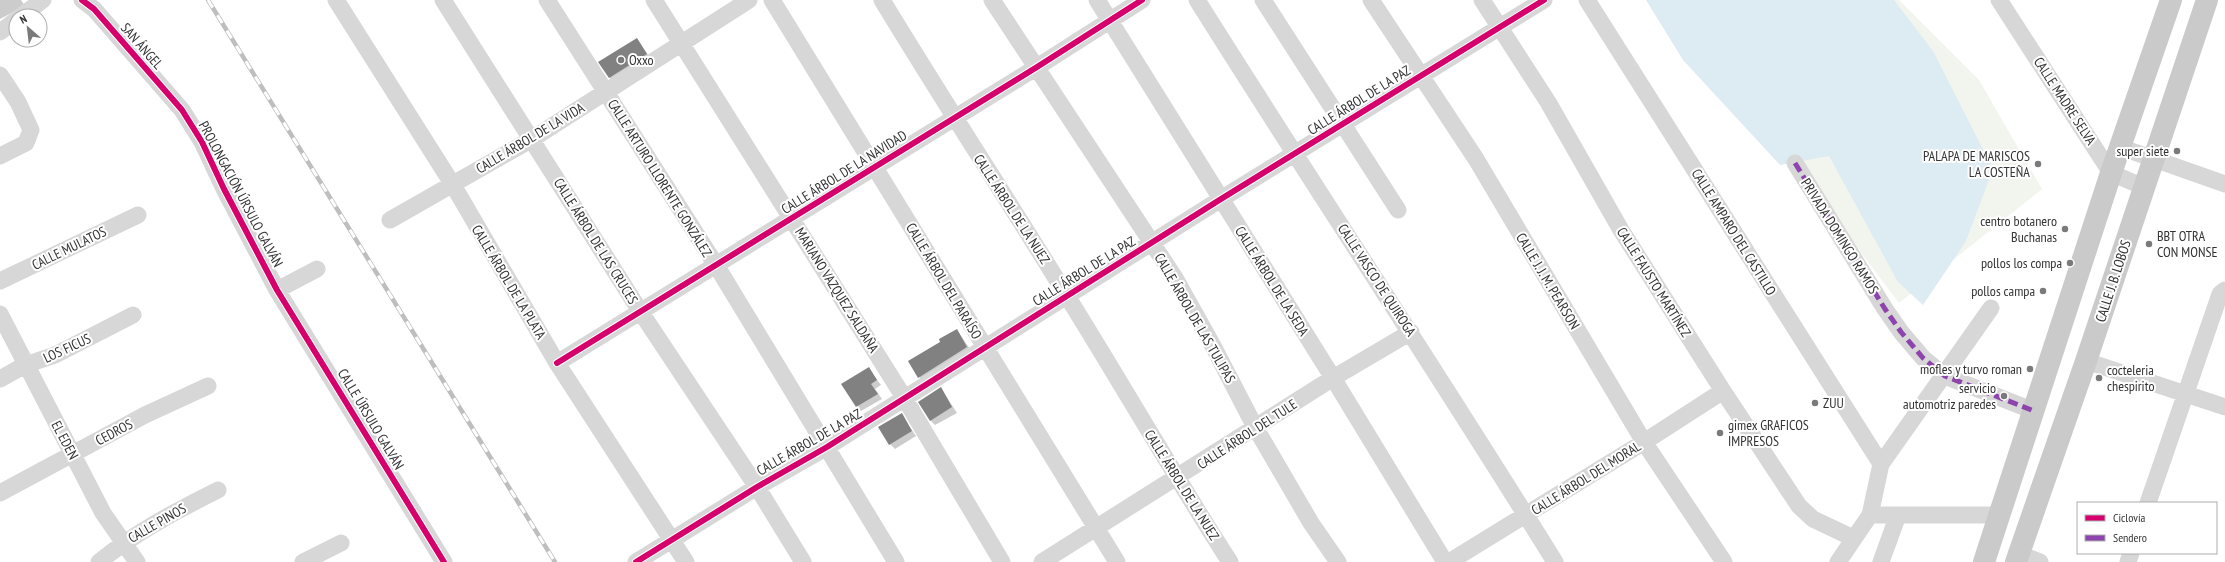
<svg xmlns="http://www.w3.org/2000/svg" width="2225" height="562" viewBox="0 0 2225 562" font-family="'PT Sans Narrow',sans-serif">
<rect width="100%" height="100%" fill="#fff"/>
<path fill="#f1f5ed" d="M1652,0H1899L1979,80L2042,189L1899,303L1810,185Z"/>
<path fill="#ddebf3" d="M1646,0H1894L1933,51L1993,169L1966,241L1923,305L1898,282L1829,156L1780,165L1683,60Z"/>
<path fill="#0003" d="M0,0H21L25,6L0,19Z
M637,39L651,59L614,82L609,77Z
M957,330L972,352L924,382L919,377L942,342Z
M869,369L881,385L875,389L882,399L861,411L857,407Z
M941,388L957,413L935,425L930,420Z
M901,414L916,436L895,449L890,444Z"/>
<path fill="#818181" d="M637,38L647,54L609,78L598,62Z
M957,329L967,347L918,378L908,361L940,342L939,339Z
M869,367L877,380L871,384L878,394L856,407L841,384Z
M941,387L952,407L930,421L918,402Z
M902,413L912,431L889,445L878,427Z"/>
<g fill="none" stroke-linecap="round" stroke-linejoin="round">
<path stroke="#d7d7d7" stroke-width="17" d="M82,0L94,9L182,110L202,142L224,189L277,290L444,562
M336,0L453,185L557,363L686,562
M443,0L640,311L757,487L803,562
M547,0L716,265L896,562
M654,0L905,399L1002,562
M772,0L1117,562
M882,0C942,99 1006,197 1067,296C1122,384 1173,474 1230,562
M992,0L1175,278L1213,346L1255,427L1311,523L1338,562
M1097,0L1333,378L1445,562
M1197,0C1315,188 1438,373 1555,562
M1263,0L1398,210
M1371,0L1476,159L1644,442L1724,562
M1482,0L1548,102L1621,230L1723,391L1799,506L1813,519L1853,538
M1587,0L1881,464
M1999,0L2111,173L2144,187
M21,16L43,0
M0,32L16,20
M0,75L18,102L31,130L26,143L0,156
M2120,147L2225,184
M1795,163L1885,309L1901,332L1923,358L1945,376L2034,411
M390,220L532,139L749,0
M0,281L138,215
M277,290L317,269
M0,314L103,513L137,562
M2086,361L2225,407
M557,363L1037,67L1142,0
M0,379L25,365L55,355L133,315
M0,493L145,415L208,386
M2148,503L2220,294L2225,290
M1870,515H2000
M2019,554L2040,562
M99,562C136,532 176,511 218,490
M303,562L341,543
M636,562L757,487L827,447L1221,199L1544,0
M1042,562L1333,378L1411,332
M1449,562L1644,442L1723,391
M1838,562L1870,515L1881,464L1991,308
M1881,562L1898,515
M2128,562L2131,553"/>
<path stroke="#cacaca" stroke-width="22" d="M1984,562L2111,173L2171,0
M2016,562L2086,361L2207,0"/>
<defs>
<path id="rail" d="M208,0L555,562"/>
</defs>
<use href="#rail" stroke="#bebebe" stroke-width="4.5"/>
<use href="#rail" stroke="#fff" stroke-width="3" stroke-dasharray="9" stroke-linecap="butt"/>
<path stroke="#8e44ad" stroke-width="5" stroke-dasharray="10 5" stroke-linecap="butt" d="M1795,163L1885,309L1901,332L1923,358L1945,376L2034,411"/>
<defs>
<path id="cycleway" d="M82,0L94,9L182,110L202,142L224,189L277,290L444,562
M557,363L1037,67L1142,0
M636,562L757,487L827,447L1221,199L1544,0"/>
</defs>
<use href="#cycleway" stroke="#fff" stroke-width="8"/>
<use href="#cycleway" stroke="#d6006c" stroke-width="6"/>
</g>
<g fill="#7a7a7a" stroke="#fff" stroke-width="1.5">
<circle cx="621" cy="60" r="4"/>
<circle cx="2177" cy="151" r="4"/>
<circle cx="2038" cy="164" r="4"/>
<circle cx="2065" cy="229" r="4"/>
<circle cx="2149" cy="244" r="4"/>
<circle cx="2070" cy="263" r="4"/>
<circle cx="2043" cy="291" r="4"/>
<circle cx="2030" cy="369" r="4"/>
<circle cx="2099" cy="378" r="4"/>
<circle cx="2004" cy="396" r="4"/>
<circle cx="1815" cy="403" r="4"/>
<circle cx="1720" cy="433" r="4"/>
</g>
<g text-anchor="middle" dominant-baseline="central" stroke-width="4" stroke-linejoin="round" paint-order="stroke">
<g font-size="14" fill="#333" stroke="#fff">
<text transform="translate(142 46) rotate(49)">SAN ÁNGEL</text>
<text transform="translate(1359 100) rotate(-32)">CALLE ÁRBOL DE LA PAZ</text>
<text transform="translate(2065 101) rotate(57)">CALLE MADRE SELVA</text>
<text transform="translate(530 138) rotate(-31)">CALLE ÁRBOL DE LA VIDA</text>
<text transform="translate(844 172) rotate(-32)">CALLE ÁRBOL DE LA NAVIDAD</text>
<text transform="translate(660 178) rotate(58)">CALLE ARTURO LLORENTE GONZÁLEZ</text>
<text transform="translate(241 194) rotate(62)">PROLONGACIÓN ÚRSULO GALVÁN</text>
<text transform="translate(1012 209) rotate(57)">CALLE ÁRBOL DE LA NUEZ</text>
<text transform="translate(1734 232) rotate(58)">CALLE AMPARO DEL CASTILLO</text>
<text transform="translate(1840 236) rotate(58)">PRIVADA DOMINGO RAMOS</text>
<text transform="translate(596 241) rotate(58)">CALLE ÁRBOL DE LAS CRUCES</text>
<text transform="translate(69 248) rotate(-26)">CALLE MULATOS</text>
<text transform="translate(1084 271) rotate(-32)">CALLE ÁRBOL DE LA PAZ</text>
<text transform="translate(1377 280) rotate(57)">CALLE VASCO DE QUIROGA</text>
<text transform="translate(944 281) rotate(59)">CALLE ÁRBOL DEL PARAÍSO</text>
<text transform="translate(1272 281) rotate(58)">CALLE ÁRBOL DE LA SEDA</text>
<text transform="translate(1548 281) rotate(59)">CALLE J. J. M. PEARSON</text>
<text transform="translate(2113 281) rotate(-72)">CALLE J. B. LOBOS</text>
<text transform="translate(509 282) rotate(59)">CALLE ÁRBOL DE LA PLATA</text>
<text transform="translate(1654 282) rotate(58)">CALLE FAUSTO MARTÍNEZ</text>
<text transform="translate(837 290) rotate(58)">MARIANO VAZQUEZ SALDAÑA</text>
<text transform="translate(1195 318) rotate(60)">CALLE ÁRBOL DE LAS TULIPAS</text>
<text transform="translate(67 348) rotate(-25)">LOS FICUS</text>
<text transform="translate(371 419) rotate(59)">CALLE ÚRSULO GALVÁN</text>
<text transform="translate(114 432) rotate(-28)">CEDROS</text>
<text transform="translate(1247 434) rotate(-33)">CALLE ÁRBOL DEL TULE</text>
<text transform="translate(65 440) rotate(62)">EL EDEN</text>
<text transform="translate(809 442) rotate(-30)">CALLE ÁRBOL DE LA PAZ</text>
<text transform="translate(1586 478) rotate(-32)">CALLE ÁRBOL DEL MORAL</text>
<text transform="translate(1182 485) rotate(58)">CALLE ÁRBOL DE LA NUEZ</text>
<text transform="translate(157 523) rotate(-30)">CALLE PINOS</text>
</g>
<g font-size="14" fill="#333" stroke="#fff" text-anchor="end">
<text x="629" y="60" text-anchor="start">Oxxo</text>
<text x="2169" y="151">super siete</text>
<text x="2030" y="156">PALAPA DE MARISCOS<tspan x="2030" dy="16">LA COSTEÑA</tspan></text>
<text x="2057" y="221">centro botanero<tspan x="2057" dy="16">Buchanas</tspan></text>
<text x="2157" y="236" text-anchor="start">BBT OTRA<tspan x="2157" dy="16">CON MONSE</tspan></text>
<text x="2062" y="263">pollos los compa</text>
<text x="2035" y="291">pollos campa</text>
<text x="2022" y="369">mofles y turvo roman</text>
<text x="2107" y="370" text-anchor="start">cocteleria<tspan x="2107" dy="16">chespirito</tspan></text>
<text x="1996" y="388">servicio<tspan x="1996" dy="16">automotriz paredes</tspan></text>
<text x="1823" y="403" text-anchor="start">ZUU</text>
<text x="1728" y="425" text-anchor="start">gimex GRAFICOS<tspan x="1728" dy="16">IMPRESOS</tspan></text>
</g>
</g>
<rect x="2077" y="502" width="140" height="52" fill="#ffffff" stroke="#adadad"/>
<rect x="2085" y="515" width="20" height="6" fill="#d6006c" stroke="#adadad"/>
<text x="2113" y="522" font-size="12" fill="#333333">Ciclovía</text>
<rect x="2085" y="535" width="20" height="6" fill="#8e44ad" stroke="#adadad"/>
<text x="2113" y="542" font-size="12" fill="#333333">Sendero</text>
<g transform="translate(28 28) rotate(332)"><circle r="19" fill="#ffffff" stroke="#adadad"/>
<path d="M0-3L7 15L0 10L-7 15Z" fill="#7a7a7a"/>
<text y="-6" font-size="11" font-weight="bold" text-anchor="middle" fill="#333333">N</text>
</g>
</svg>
